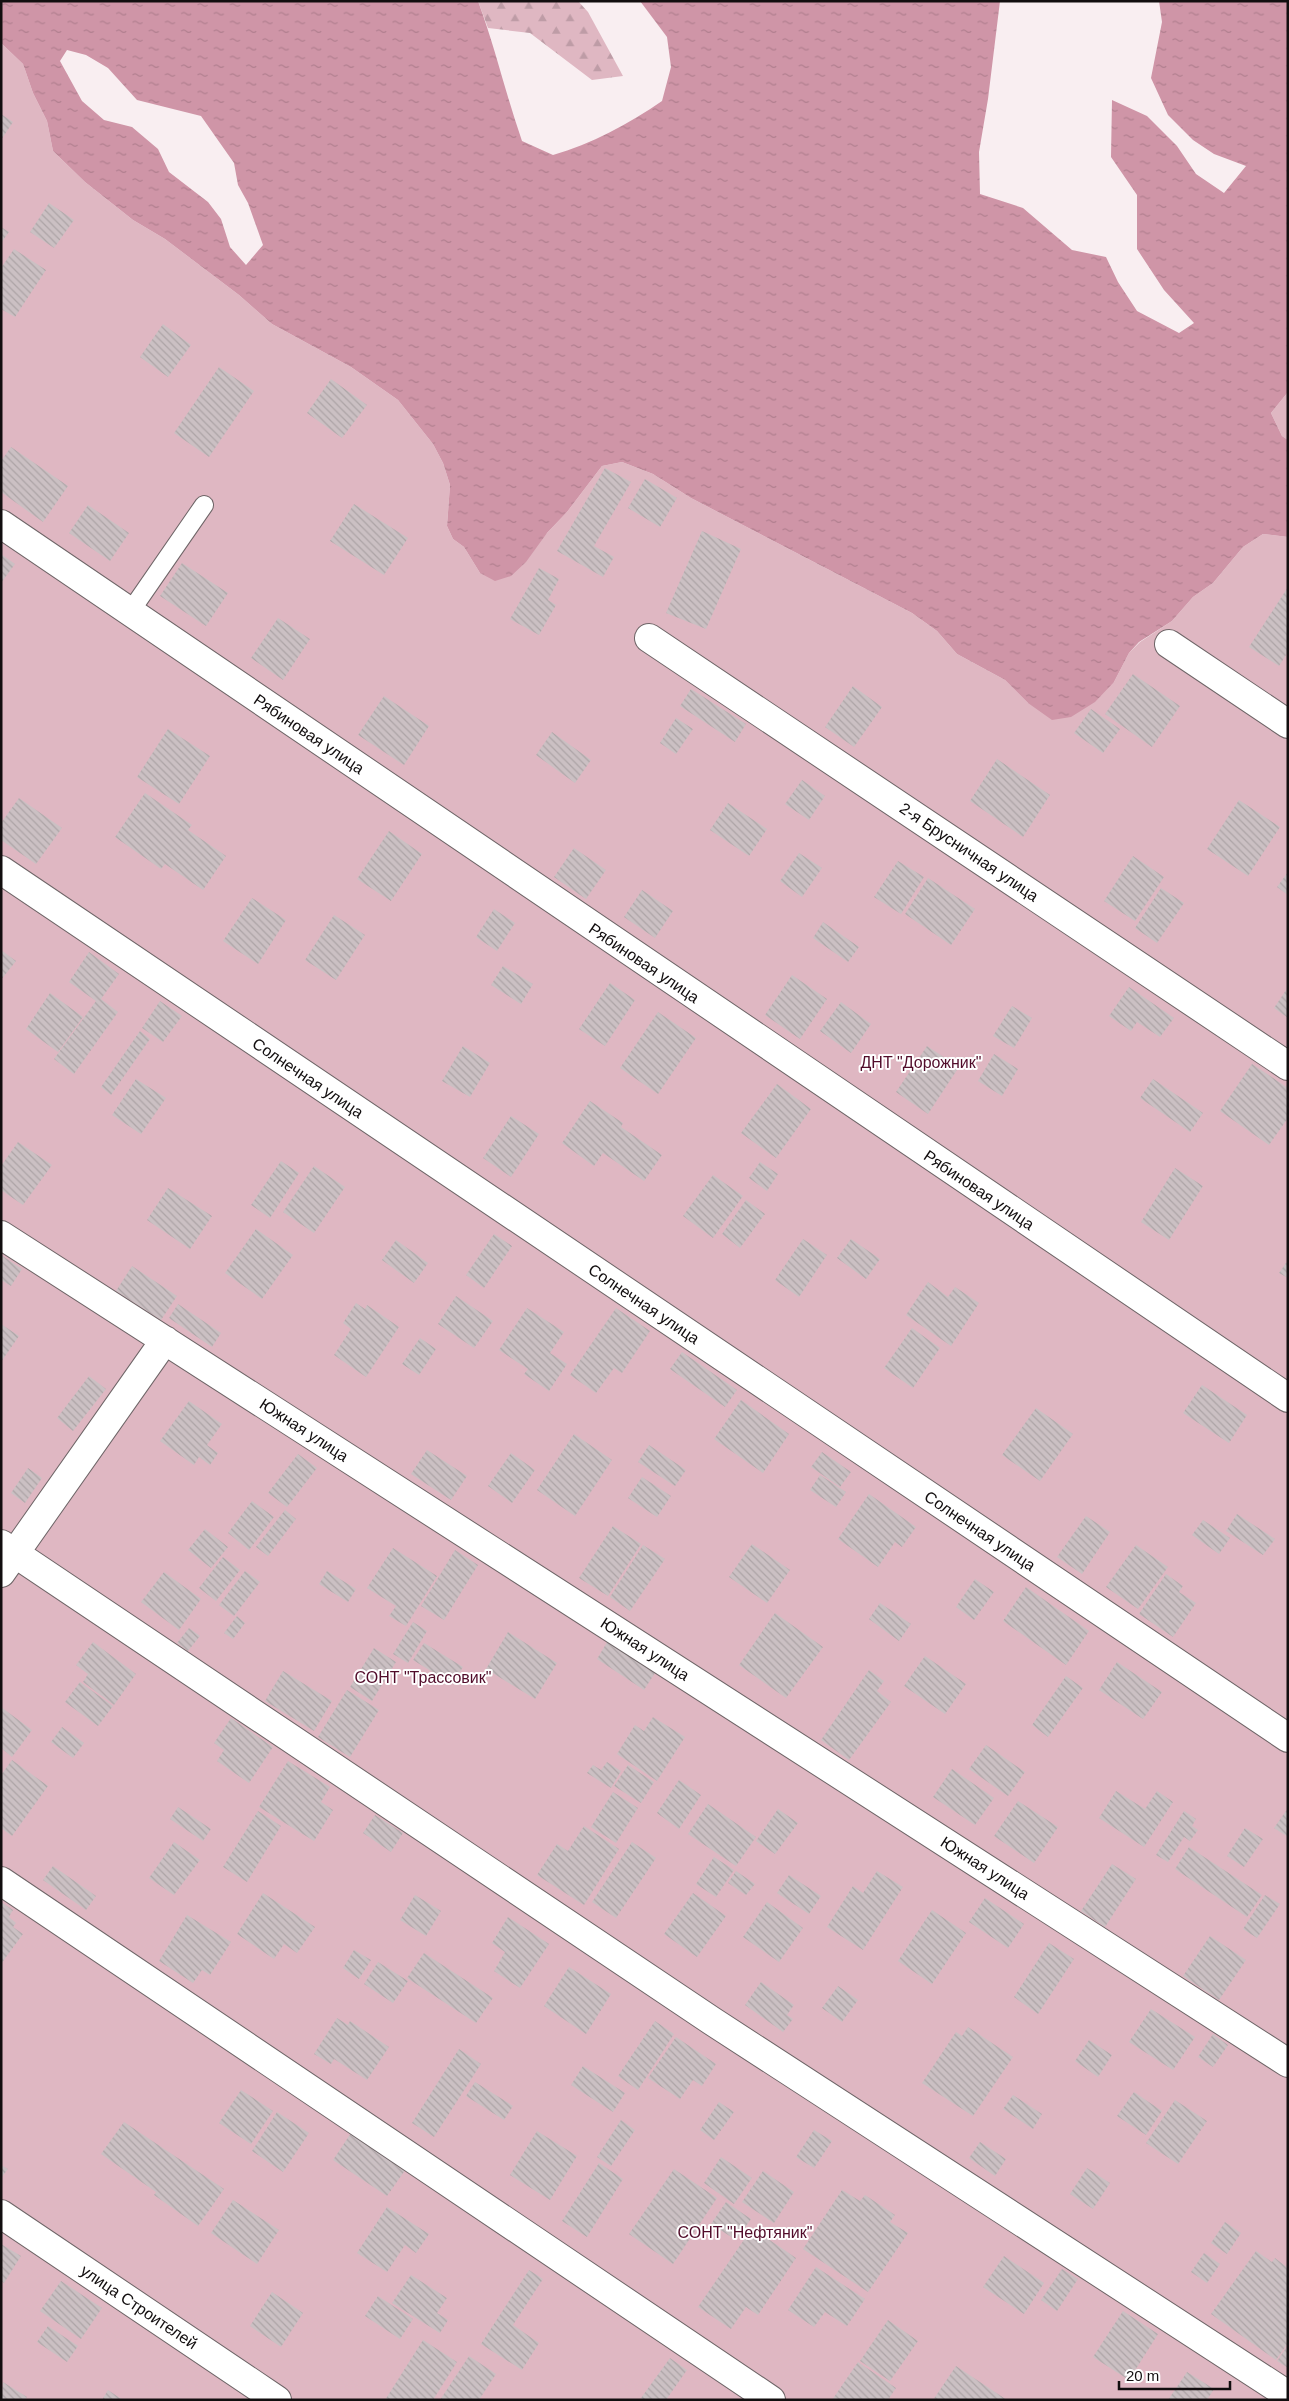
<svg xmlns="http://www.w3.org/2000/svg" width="1289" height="2401" viewBox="0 0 1289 2401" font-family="Helvetica,sans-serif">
<defs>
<pattern id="forest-firs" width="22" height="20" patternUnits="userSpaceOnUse" patternTransform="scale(1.25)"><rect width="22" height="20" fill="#dfb7c2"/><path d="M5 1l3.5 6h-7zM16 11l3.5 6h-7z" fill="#be9ca6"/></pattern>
<pattern id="water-ripples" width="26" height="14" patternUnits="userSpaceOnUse" patternTransform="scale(1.25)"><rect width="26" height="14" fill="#cf95a7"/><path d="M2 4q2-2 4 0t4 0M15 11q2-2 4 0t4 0" fill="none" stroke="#b17f8f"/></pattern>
<pattern id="building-back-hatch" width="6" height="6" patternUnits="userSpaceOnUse" patternTransform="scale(1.25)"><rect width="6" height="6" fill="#cbc0c3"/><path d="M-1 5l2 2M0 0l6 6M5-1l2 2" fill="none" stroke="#ada4a6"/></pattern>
</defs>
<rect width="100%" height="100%" fill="#f9eef1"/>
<path fill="#dfb7c2" d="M1,43L23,64L33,93L47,121L53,151L85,182L133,220L165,239L239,295L272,324L351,367L398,400L433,444L443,463L450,485L447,526L453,539L464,547L480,573L547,533L567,512L602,466L622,462L653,474L691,498L912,613L937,631L957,654L1005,680L1028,703L1114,682L1129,653L1140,642L1172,621L1193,597L1213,583L1243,547L1263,534L1288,537V2400H1Z
M1288,392V440L1282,436L1271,413Z"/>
<path fill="url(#forest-firs)" d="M478,1H578L588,12L623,76L592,80L530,33L488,28Z"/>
<path fill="url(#water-ripples)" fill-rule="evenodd" d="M1,1H478C495,47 506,95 522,141L553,155C591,144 629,124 662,101L671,67L667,37L640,1H1000L988,99L979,152L980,194L1023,208L1072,250L1106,257L1118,282L1137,311L1179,333L1194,323L1164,290L1137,249V195L1111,157L1112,100L1147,116L1177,146L1196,174L1224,193L1246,166L1214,154L1193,140L1168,115L1151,78L1162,22L1159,1H1288V392L1271,413L1282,436L1288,440V537L1263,534L1243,547L1213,583L1193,597L1172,621L1139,642L1129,653L1114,682L1095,702L1071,717L1052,720L1028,703L1005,680L957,654L937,631L912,613L691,498L653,474L622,462L602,466L567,512L547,533L526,562L511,576L495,581L480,573L464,547L453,539L447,526L450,485L443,463L433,444L398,400L351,367L272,324L239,295L165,239L133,220L85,182L53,151L47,121L33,93L23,64L1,43ZM67,50L86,55L108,68L137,100L201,116L234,163L238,185L248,203L263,245L246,265L230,247L221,219L208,202L169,172L158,149L132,127L104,120L82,101L60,61Z"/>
<path fill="url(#building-back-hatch)" d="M1,114L13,122L1,140Z
M49,203L74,220L54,248L30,232Z
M1,227L9,232L1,243Z
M14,249L46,270L15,317L1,309V268Z
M163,324L191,345L168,377L140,357Z
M219,367L254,391L209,457L174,433Z
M331,379L367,405L342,438L307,413Z
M11,447L68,486L43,522L1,492V461Z
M605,468L631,482L594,546L614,557L603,577L557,551Z
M645,479L677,498L660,527L628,508Z
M354,504L408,538L384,575L330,541Z
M88,505L129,533L110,561L69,533Z
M702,531L741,549L706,629L666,613Z
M1,554L15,564L1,583Z
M182,563L228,593L206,626L160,596Z
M539,568L559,579L548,600L556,605L539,635L510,619Z
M1288,587V652L1279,666L1249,647Z
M278,618L310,639L283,680L251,658Z
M1133,674L1180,706L1152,747L1105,714Z
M853,686L882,707L854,747L825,727Z
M691,689L746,724L735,742L680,706Z
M384,696L429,726L404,765L358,735Z
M1091,709L1120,729L1103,753L1074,733Z
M676,718L693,729L676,754L660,743Z
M168,729L210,756L179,804L137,777Z
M552,732L591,760L575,783L536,755Z
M997,759L1050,795L1023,837L970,801Z
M802,780L825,796L809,820L785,804Z
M145,793L192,825L188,830L226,856L203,890L165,864L161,869L115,837Z
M19,798L62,828L36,864L1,840V823Z
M1239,800L1280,827L1248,876L1207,849Z
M728,803L767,829L749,856L710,830Z
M389,831L422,854L391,901L357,879Z
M574,848L606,870L586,899L554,877Z
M799,853L822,868L802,897L780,881Z
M1133,856L1164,877L1135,921L1104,901Z
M898,861L924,877L901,914L874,897Z
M1288,872V895L1277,887Z
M928,878L975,909L951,945L905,914Z
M1161,888L1184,903L1157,943L1135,928Z
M642,890L673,911L655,938L624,917Z
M252,898L286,920L258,964L223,941Z
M494,909L515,923L497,951L476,937Z
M334,915L365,935L336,980L305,960Z
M823,922L859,947L848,962L813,938Z
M1,950L16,961L1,980Z
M89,952L119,974L101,999L118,1012L74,1074L54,1059L96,1001L69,982Z
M503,966L533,984L521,1004L491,985Z
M792,975L827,999L800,1039L765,1015Z
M610,983L635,1000L605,1046L579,1029Z
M1129,987L1174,1018L1160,1037L1137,1022L1131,1031L1109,1016Z
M1288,987V1018L1274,1008Z
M50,993L83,1017L58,1052L26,1029Z
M160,1001L182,1016L163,1042L142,1028Z
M841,1002L871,1024L851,1053L820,1031Z
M1012,1006L1032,1018L1014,1048L993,1036Z
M658,1012L696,1038L658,1094L620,1068Z
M140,1031L150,1039L111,1095L101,1087Z
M463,1046L490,1063L470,1097L442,1081Z
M927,1046L959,1067L928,1114L896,1092Z
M994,1054L1018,1069L1002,1096L978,1081Z
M1252,1064L1288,1088V1118L1269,1145L1220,1111Z
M136,1079L166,1098L141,1134L112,1115Z
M1153,1079L1203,1113L1190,1132L1140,1098Z
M777,1084L811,1109L776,1158L741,1133Z
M590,1101L623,1123L621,1127L662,1155L644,1181L603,1153L594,1166L562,1143Z
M511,1116L539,1134L511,1177L483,1158Z
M18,1142L52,1165L23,1205L1,1190V1166Z
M281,1161L299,1173L270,1218L251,1205Z
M760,1162L778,1174L767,1191L749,1178Z
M314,1166L345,1187L314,1233L283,1212Z
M1175,1168L1203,1186L1169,1240L1141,1222Z
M713,1175L743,1196L713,1238L683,1216Z
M168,1188L212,1216L190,1249L147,1220Z
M746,1200L765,1214L740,1248L722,1234Z
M256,1229L293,1255L262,1299L225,1273Z
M494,1234L512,1246L484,1288L466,1275Z
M803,1239L827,1255L799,1297L775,1280Z
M851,1239L880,1259L866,1279L837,1258Z
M396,1240L428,1263L414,1283L382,1260Z
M1,1255L22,1269L11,1286L1,1280Z
M1288,1260V1278L1279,1273Z
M132,1266L177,1296L161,1320L116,1291Z
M928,1282L948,1297L955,1287L979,1303L951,1346L906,1315Z
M456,1296L493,1321L474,1348L438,1324Z
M356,1303L365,1309L367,1305L399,1327L366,1377L334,1355L351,1329L343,1323Z
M178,1304L221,1333L212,1347L169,1318Z
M527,1308L564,1332L550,1353L567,1364L549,1391L524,1374L528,1369L499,1350Z
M616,1308L650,1331L622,1373L614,1368L596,1393L570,1375Z
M1,1324L19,1336L1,1362Z
M912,1328L940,1348L913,1388L884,1368Z
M420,1338L436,1349L419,1375L402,1364Z
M682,1352L737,1390L725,1407L670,1369Z
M89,1376L106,1389L73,1431L57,1418Z
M1202,1385L1247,1415L1229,1443L1183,1413Z
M741,1400L789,1434L763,1473L714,1439Z
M189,1401L222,1424L207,1445L218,1453L210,1465L199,1457L194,1465L160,1441Z
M1036,1408L1073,1434L1040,1481L1002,1455Z
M574,1434L612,1460L575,1516L537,1490Z
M649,1445L686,1470L675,1486L638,1462Z
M427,1450L467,1476L451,1500L411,1474Z
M822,1452L851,1472L840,1487L811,1467Z
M511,1453L535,1470L512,1503L488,1486Z
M298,1454L317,1468L287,1507L268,1493Z
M28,1468L42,1478L25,1503L11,1493Z
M820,1475L846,1492L836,1507L810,1490Z
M642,1477L671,1496L657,1517L628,1498Z
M869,1494L916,1527L902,1547L895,1542L878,1567L838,1539Z
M252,1501L274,1517L249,1550L228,1533Z
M285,1510L296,1519L268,1556L256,1547Z
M1237,1514L1275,1539L1263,1555L1226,1531Z
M1086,1516L1110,1532L1082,1574L1057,1557Z
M1203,1520L1230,1538L1219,1554L1192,1535Z
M613,1526L641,1544L608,1596L579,1578Z
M205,1529L228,1547L211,1568L188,1550Z
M752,1544L790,1570L767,1603L729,1577Z
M643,1545L665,1559L630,1611L610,1597Z
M1136,1545L1168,1567L1138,1609L1106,1587Z
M393,1548L437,1576L406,1626L389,1616L396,1606L367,1588Z
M455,1550L478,1565L444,1620L421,1606Z
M223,1557L240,1570L216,1601L199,1588Z
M245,1571L260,1582L234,1616L219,1605Z
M327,1571L356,1589L348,1602L319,1584Z
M164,1572L201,1599L179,1630L141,1602Z
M1166,1574L1183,1586L1179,1592L1196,1603L1173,1637L1139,1614Z
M975,1579L994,1592L974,1620L956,1607Z
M1026,1587L1089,1631L1066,1665L1003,1621Z
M880,1603L911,1624L899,1641L869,1619Z
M775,1613L823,1647L786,1698L739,1665Z
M237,1616L245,1623L233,1639L224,1633Z
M413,1622L427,1631L408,1663L393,1654Z
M189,1628L200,1636L188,1651L177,1643Z
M508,1632L557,1663L535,1699L486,1669Z
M609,1639L657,1670L644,1690L597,1659Z
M93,1642L136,1674L114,1705L83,1682L88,1674L76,1665Z
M424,1643L463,1667L452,1684L413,1660Z
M374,1648L396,1662L372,1701L350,1687Z
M925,1656L966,1684L945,1714L904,1686Z
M1117,1662L1162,1692L1143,1719L1099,1690Z
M869,1670L884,1681L877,1691L891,1702L849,1760L821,1740Z
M283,1671L332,1701L314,1731L265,1701Z
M1066,1676L1083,1688L1048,1737L1032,1725Z
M80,1682L113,1706L98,1726L65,1702Z
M347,1690L379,1710L350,1757L318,1737Z
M1,1707L32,1730L12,1757L1,1748Z
M653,1717L685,1737L657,1781L617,1754L635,1725L644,1731Z
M231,1718L273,1747L249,1783L217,1761L224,1750L214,1743Z
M62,1727L84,1743L73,1758L51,1742Z
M986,1745L1025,1772L1008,1796L969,1769Z
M12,1760L48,1786L12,1836L1,1828V1775Z
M288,1761L330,1787L321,1802L333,1810L314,1841L259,1807Z
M607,1762L621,1771L611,1788L587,1773L593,1765L601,1770Z
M628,1765L654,1782L641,1803L614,1786Z
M952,1769L994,1798L975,1825L933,1797Z
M679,1780L701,1795L679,1829L657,1813Z
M1116,1791L1145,1809L1157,1791L1173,1802L1144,1847L1099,1818Z
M613,1792L638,1808L616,1843L591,1827Z
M1018,1801L1058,1827L1034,1863L994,1836Z
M708,1804L756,1837L736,1866L688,1834Z
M178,1807L211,1829L203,1841L170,1819Z
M1288,1808V1837L1274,1828Z
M778,1809L798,1823L775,1854L756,1841Z
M258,1811L281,1826L247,1882L223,1867Z
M1184,1811L1196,1819L1192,1826L1198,1830L1190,1841L1184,1837L1168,1862L1156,1855Z
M375,1815L403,1833L391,1852L363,1833Z
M584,1826L619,1849L584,1905L537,1875L557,1844L568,1851Z
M1245,1828L1263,1839L1244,1867L1227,1856Z
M174,1842L200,1860L174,1895L149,1878Z
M632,1842L656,1858L616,1918L592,1902Z
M1189,1847L1262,1895L1247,1917L1175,1869Z
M714,1857L734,1870L716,1897L696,1884Z
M1112,1864L1136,1879L1105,1927L1081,1911Z
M53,1866L96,1896L86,1910L43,1880Z
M736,1871L755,1884L746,1895L728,1883Z
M877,1871L903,1887L863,1950L827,1927L853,1886L863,1893Z
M789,1875L821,1896L809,1914L777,1893Z
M263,1893L315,1927L297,1953L284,1944L274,1959L237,1934Z
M693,1893L726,1916L697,1957L664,1934Z
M415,1895L441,1911L426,1936L400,1920Z
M1265,1895L1280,1904L1257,1938L1243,1929Z
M985,1898L1024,1924L1008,1948L969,1922Z
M1,1902L13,1910L9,1917L16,1923L13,1927L23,1934L1,1964Z
M767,1902L803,1928L779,1962L743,1937Z
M932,1910L966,1933L932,1984L898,1961Z
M187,1915L231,1942L210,1975L202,1970L193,1983L159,1961Z
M508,1917L549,1944L520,1988L494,1971L505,1952L492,1943Z
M1210,1936L1246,1960L1219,2000L1183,1976Z
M1049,1943L1074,1959L1038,2014L1014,1997Z
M354,1950L371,1960L359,1979L343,1968Z
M424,1953L493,1998L476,2023L407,1978Z
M378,1962L408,1981L393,2003L364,1984Z
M569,1967L611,1994L586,2034L544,2006Z
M761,1982L794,2005L787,2015L793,2019L783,2032L745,2005Z
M838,1986L858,2000L842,2022L822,2008Z
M1151,2009L1195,2037L1173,2070L1129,2042Z
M337,2018L348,2025L350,2021L389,2047L367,2080L334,2059L331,2064L314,2054Z
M655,2021L674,2034L638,2090L618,2076Z
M968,2027L1013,2057L973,2116L922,2083L956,2032L962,2036Z
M1213,2034L1228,2045L1213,2067L1198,2057Z
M676,2037L716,2064L702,2086L693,2080L680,2099L648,2078Z
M1089,2040L1112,2055L1098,2077L1075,2061Z
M459,2049L481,2064L434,2137L412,2123Z
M583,2066L625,2093L613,2112L571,2085Z
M475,2082L513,2106L504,2120L466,2096Z
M241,2090L273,2111L251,2144L219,2123Z
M1134,2092L1162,2111L1146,2135L1117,2116Z
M1013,2095L1042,2114L1033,2129L1003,2109Z
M1175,2100L1207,2121L1178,2164L1146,2143Z
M719,2102L734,2112L714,2140L700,2130Z
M277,2112L309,2133L283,2172L252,2151Z
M621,2120L635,2130L611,2166L597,2157Z
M124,2122L224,2189L198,2226L154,2195L156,2192L101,2154Z
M814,2130L832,2141L814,2168L796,2157Z
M537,2131L577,2156L550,2200L510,2175Z
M351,2133L406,2169L387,2196L333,2160Z
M980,2142L1006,2159L995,2176L969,2158Z
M721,2157L752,2178L734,2204L704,2183Z
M599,2163L623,2179L587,2237L562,2221Z
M1,2165L8,2169L1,2178Z
M1087,2168L1110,2183L1093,2209L1070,2194Z
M674,2169L717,2198L673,2264L629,2234Z
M763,2171L794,2192L774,2223L742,2202Z
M842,2190L860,2201L865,2195L895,2215L890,2222L908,2233L868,2292L803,2249Z
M233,2200L279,2230L257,2264L211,2233Z
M726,2202L751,2219L736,2240L711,2224Z
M387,2207L429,2234L416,2253L405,2245L387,2272L357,2253Z
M1225,2222L1241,2233L1227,2254L1211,2243Z
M752,2228L796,2258L758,2315L746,2307L731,2329L698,2307Z
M1,2244L21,2256L4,2283L1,2281Z
M1256,2251L1272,2262L1275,2258L1288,2268V2343L1276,2360L1211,2314Z
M1204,2253L1220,2264L1207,2283L1191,2272Z
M1004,2256L1044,2283L1024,2314L983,2287Z
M816,2267L865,2299L847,2326L825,2312L814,2327L788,2310Z
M1062,2269L1078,2279L1057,2311L1041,2300Z
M529,2270L543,2279L513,2325L539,2343L522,2370L481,2344Z
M411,2275L447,2298L437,2313L448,2320L440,2333L392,2303Z
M61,2281L102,2308L81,2339L40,2311Z
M272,2292L303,2313L281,2347L250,2326Z
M378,2296L413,2319L400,2339L365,2316Z
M1123,2311L1158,2334L1129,2380L1093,2357Z
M888,2320L918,2341L890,2381L860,2361Z
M48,2326L78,2346L67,2362L37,2342Z
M423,2340L457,2362L433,2400H385Z
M1288,2345V2368L1277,2361Z
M469,2356L496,2374L479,2400H440Z
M670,2358L687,2370L666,2400H643L641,2398Z
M858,2362L896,2388L888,2400H832Z
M956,2366L1007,2400H933Z
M1187,2372L1214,2389L1207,2400H1168Z
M3,2382L27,2397L25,2400H1Z
M108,2390L123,2400H102Z"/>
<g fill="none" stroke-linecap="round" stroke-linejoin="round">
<defs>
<path id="service" d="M130,612L204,505"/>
<path id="minor" d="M1,524L1288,1398
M649,638L1288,1066
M1169,644L1288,724
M1,870L1288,1738
M1,1235L1288,2063
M1,1544L712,2021L1288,2395
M1,1573L165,1340
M1,1881L771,2400
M1,2214L277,2400"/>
</defs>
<use href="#service" stroke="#6e6567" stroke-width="20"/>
<use href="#minor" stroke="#6e6567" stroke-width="30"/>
<use href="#service" stroke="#fff" stroke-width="18"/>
<use href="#minor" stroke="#fff" stroke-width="28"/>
</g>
<g text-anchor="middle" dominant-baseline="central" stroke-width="4" stroke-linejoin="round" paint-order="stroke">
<g font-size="16" fill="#120e0f" stroke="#fff">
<text transform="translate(309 734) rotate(34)">Рябиновая улица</text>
<text transform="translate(969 852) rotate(34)">2-я Брусничная улица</text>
<text transform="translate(644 963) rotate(34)">Рябиновая улица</text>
<text transform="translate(308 1078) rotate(34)">Солнечная улица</text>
<text transform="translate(979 1190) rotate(34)">Рябиновая улица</text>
<text transform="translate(644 1304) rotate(34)">Солнечная улица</text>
<text transform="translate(304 1430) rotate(33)">Южная улица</text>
<text transform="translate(980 1531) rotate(34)">Солнечная улица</text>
<text transform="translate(645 1649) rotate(33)">Южная улица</text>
<text transform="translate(985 1868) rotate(33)">Южная улица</text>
<text transform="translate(139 2307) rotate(34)">улица Строителей</text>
</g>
<g font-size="16" fill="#510c2a" stroke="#fff">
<text x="921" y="1062">ДНТ "Дорожник"</text>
<text x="423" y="1677">СОНТ "Трассовик"</text>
<text x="745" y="2232">СОНТ "Нефтяник"</text>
</g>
</g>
<rect width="1289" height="2401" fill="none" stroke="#120e0f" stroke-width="5"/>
<path d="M1119 2381v8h111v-8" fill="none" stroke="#120e0f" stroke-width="2.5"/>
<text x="1126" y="2381" font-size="15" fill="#120e0f" stroke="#ffffff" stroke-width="4" paint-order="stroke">20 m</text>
</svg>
